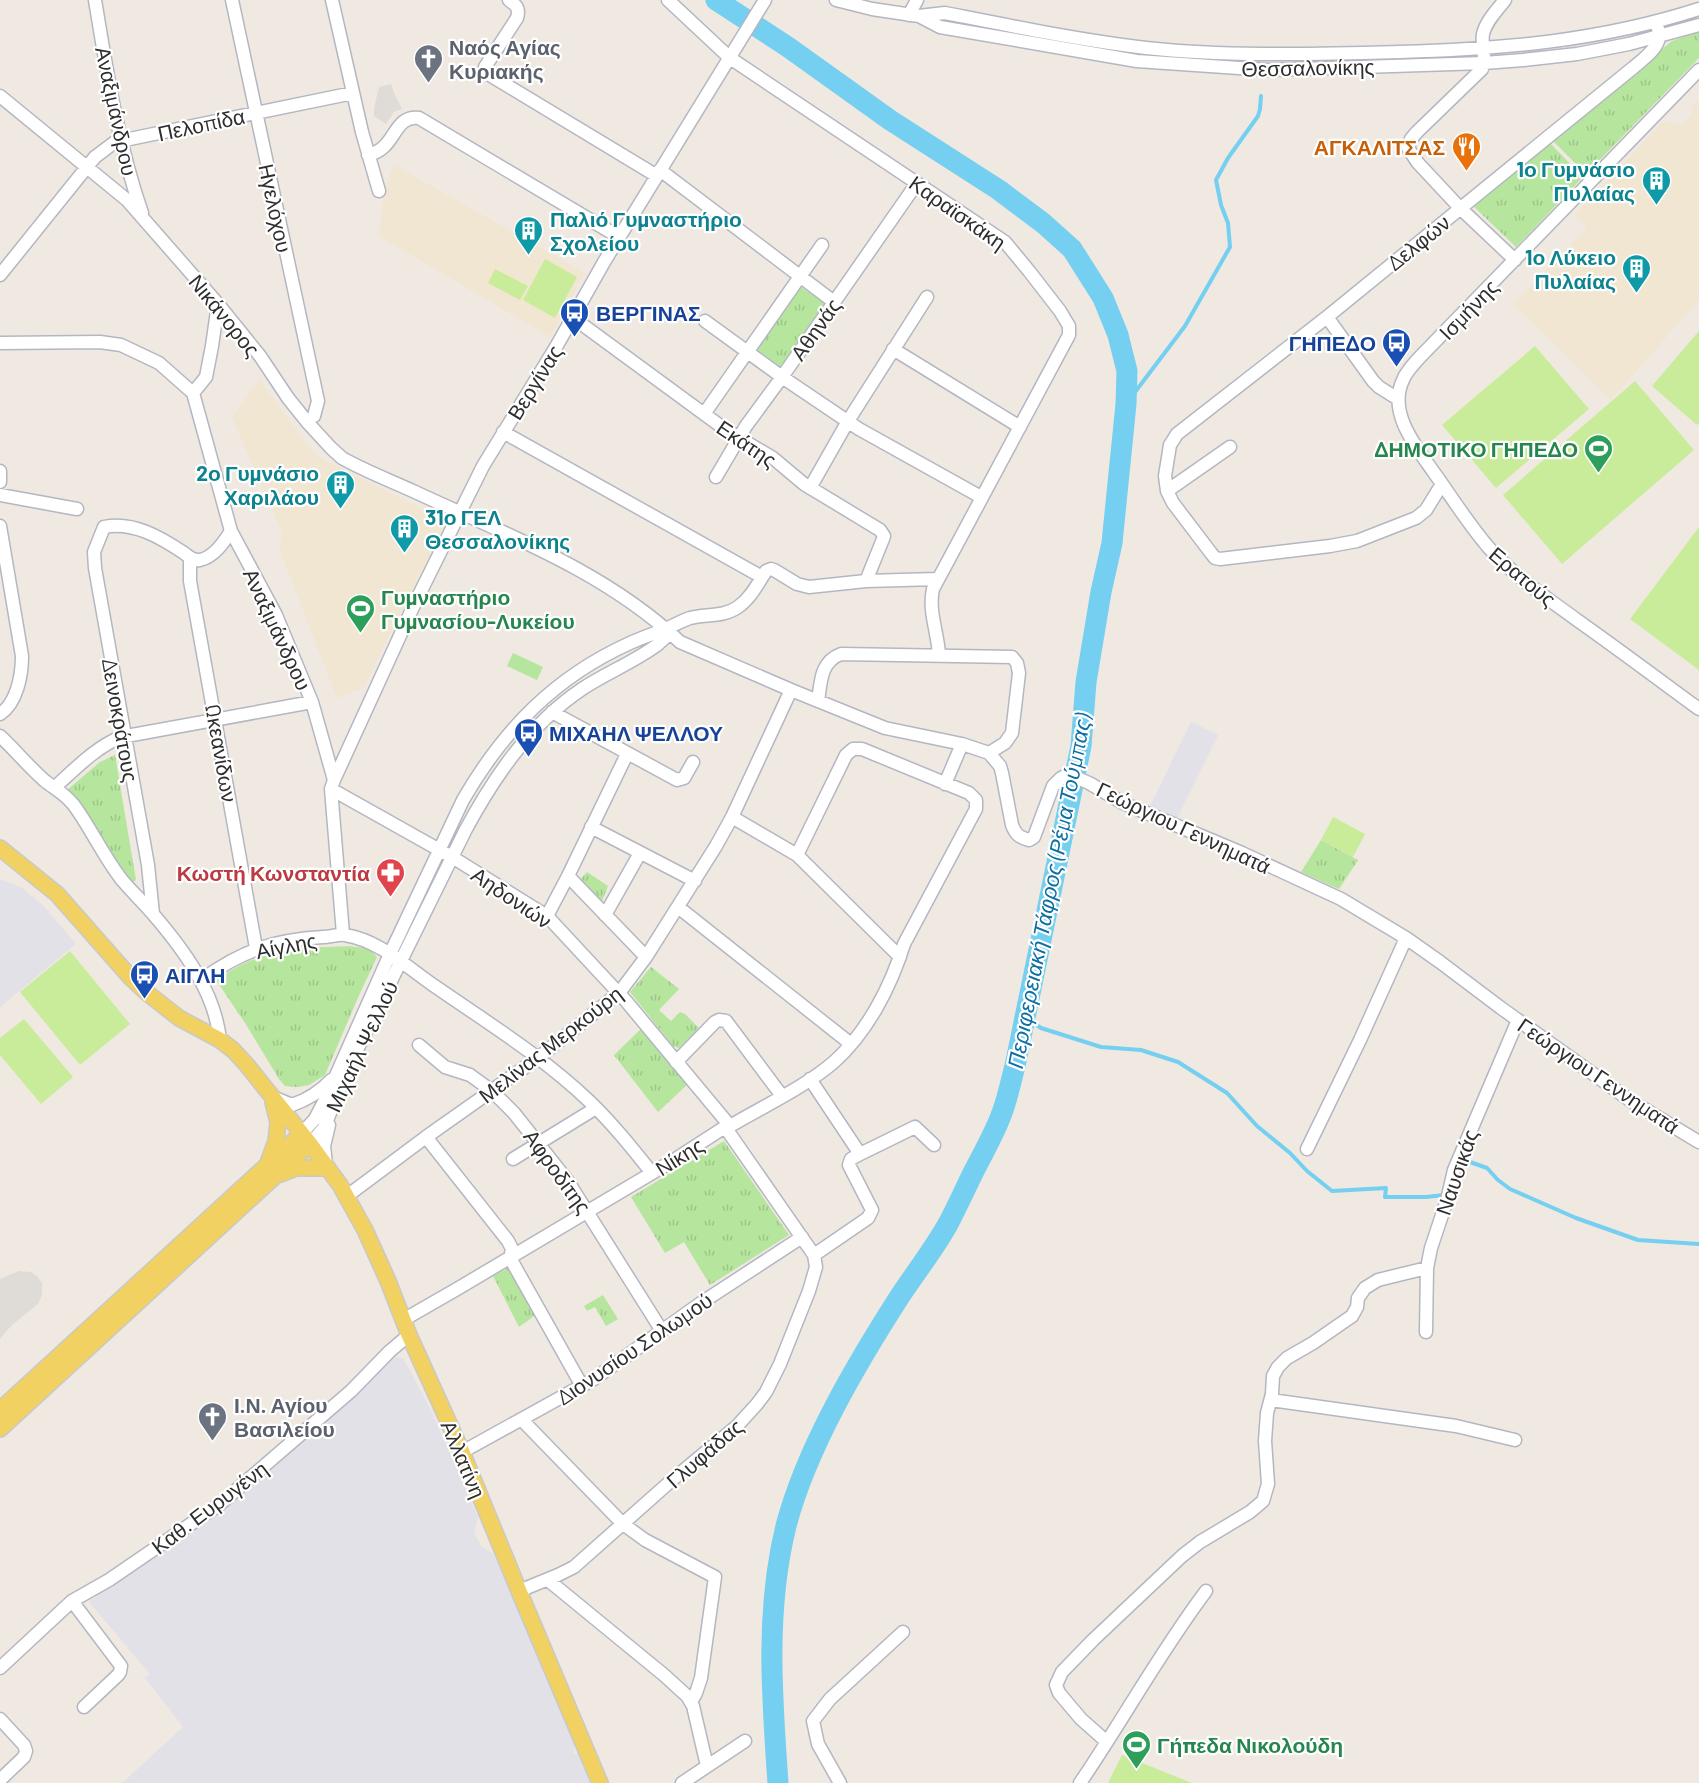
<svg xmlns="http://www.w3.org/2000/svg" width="1699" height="1783" viewBox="0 0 1699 1783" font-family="Barlow,sans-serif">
<defs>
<pattern id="grass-tufts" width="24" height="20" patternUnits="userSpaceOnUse" patternTransform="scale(1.5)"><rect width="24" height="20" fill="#b6e59e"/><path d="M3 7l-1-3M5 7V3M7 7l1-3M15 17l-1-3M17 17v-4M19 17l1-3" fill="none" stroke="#9dc588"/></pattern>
</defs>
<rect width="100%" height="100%" fill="#efe9e1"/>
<path fill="#e3e1e8" d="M1191,722L1218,735L1177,819L1149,808Z
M0,879L21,887L44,906L76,944L0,1007Z
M395,1357L403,1358L430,1408L478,1517L474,1533L482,1547L494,1554L575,1744L574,1754H580L592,1783H122L183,1727L145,1678L150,1674L89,1602L215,1514Z"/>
<path fill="#f0e6d1" d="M1699,99V300L1611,400L1513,304L1587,228L1574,215L1663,122L1683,124L1691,116L1692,106Z
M394,165L585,273L550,337L379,236L385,187Z
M259,380L316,456L447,521L363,688L337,698L284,561L280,550L282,532L232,417Z"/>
<path fill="url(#grass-tufts)" d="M1699,31V58L1586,174L1551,139L1672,41Z
M1548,141L1583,177L1516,247L1471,204Z
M798,285L826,304L779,371L751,352Z
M115,755L136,880L131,883L67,790L100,762Z
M1321,840L1358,860L1339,889L1301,872Z
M587,872L608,886L600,906L578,882Z
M321,947C337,947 367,942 377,957L360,993L325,1075L309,1085L297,1087L285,1086L279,1079L245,1023L216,980C254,954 276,951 321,947Z
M651,967L679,989L659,1010L671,1021L680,1012L685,1014L699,1028L679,1048L673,1046L630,992Z
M643,1027L688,1084L658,1112L614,1055Z
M724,1141L789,1235L710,1285L684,1242L665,1253L631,1197Z
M512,1266L541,1311L519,1327L493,1276Z
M603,1295L618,1319L606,1326L595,1307L587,1311L584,1306Z"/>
<path fill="#b6e59e" d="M513,653L543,667L537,680L507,666Z"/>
<path fill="#c9ec9a" d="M545,259L577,277L555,318L523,300Z
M495,269L528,286L520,300L488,283Z
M1699,331V423L1697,425L1652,386Z
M1535,346L1589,409L1496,488L1442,425Z
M1635,381L1694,450L1562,564L1503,495Z
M1699,527V670L1630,619Z
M1333,817L1365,834L1353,857L1321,840Z
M70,951L130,1024L80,1065L20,992Z
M24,1019L73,1077L41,1104L0,1055V1038Z
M1122,1755L1192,1783H1108Z"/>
<path fill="#dfdcd8" d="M391,84L395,95L402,109L394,112L386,124L374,116V108L379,87Z
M19,1271L31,1272L37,1276L42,1283V1295L38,1304L12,1325L0,1339V1279Z"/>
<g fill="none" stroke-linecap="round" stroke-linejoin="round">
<path stroke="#75cff0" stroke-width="4" d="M1126,404L1185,326L1230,247L1228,223L1221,205L1216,180L1228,158L1258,116L1260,109L1261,96
M1026,1018L1041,1028L1101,1047L1141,1050L1178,1062L1227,1093L1257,1126L1290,1153L1307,1171L1332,1191L1386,1188L1385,1197H1426L1444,1195L1445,1193
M1460,1169L1470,1162L1487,1168L1498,1180L1510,1189L1576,1218L1638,1240L1699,1244"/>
<path stroke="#75cff0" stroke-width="21" d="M716,0L788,47L890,120L999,190L1043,223L1072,249L1103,298L1118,335L1127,371L1126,404L1112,543L1101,592L1086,682L1081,746L1015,1066C1011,1081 1008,1096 1003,1110C996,1131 984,1151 974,1171C965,1189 957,1207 948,1224C934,1249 916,1272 900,1296C857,1363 806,1449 786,1526C765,1610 772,1698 778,1783"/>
<defs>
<path id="minor" d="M95,0C107,72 118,144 142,213
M232,0L318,401L314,416
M332,0L362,132L379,191
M509,0C516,5 520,8 517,18L485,67V72L657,176
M668,0L730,58L1005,242L1029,271L1060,311L1069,326V335L933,589C928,611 938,633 939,655
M836,0L872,9L919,16L945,13C1011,26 1079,40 1146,48C1230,57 1315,54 1400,52C1503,49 1600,41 1699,9
M1505,0C1497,10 1486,21 1483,34C1481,46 1487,58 1482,69L1417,132L1411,139L1408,148L1418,163L1460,208L1515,260
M909,15L917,0
M919,16L940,27L1137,61L1268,70L1484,63L1523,60L1577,54L1629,44L1699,25
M1699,70L1419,358C1413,365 1406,372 1403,380C1387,413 1417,448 1435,474C1453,499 1469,525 1489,548C1514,576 1547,598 1577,620C1618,649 1658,679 1699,709
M0,96L127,200L218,304L260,356L288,398L308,423L331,448L342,458C365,471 389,480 413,491C505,534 605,571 680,642L791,690L885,728L962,744L989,753L1000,766L1002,773L1012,825C1016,835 1019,837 1029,840L1034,837L1053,786L1061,778L1067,775L1073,776L1089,783L1123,803L1242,853L1341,899L1406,938L1440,962L1501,1008L1631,1101L1699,1142
M368,155C397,149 392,115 419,118L619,237
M660,170L834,302
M0,275L95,157L115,142L353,93
M572,317L726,430L773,458L804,484L880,530L884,536L883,539L866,581
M1327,317L1373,381L1379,387L1398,399
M705,321L782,377L859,429L981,497
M0,343L100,342L121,345L159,363L193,393L231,531L276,615L312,702L334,780L331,789L343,934
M893,349L1020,427
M193,393L206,377L212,346L218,304
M704,414L822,245
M503,432L762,577
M0,471V482
M716,477L746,426L782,377L917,183
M1442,484L1426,510L1416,518L1357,541L1330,546L1220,559L1215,558L1211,553L1173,503L1167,491L1165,476L1170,445L1177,434L1327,317L1634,67C1642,60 1658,49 1659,37C1660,33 1657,26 1656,22
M810,488L848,421L927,297
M1167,491L1230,447
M0,495L77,509
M0,526L22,656C22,675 17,703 0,714
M190,558V581L256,948
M818,701C821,682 820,662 841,654L1012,657L1017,663L1019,673L1012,733L1005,743L989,753
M552,712L677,780L684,778L693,762
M0,736C15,750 29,767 45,781C55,789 64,793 73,804C91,828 103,856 122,880C132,892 143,902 153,914C184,950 215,992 220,1040
M334,780L414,605L483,466L556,347L604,262L765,0
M945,784L962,744
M55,787C75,769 96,747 121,737L312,702
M331,789L452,857L547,916L626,1001L730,1126
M732,817L797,855L900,957
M591,827L695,881
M568,876L646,957
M678,907L851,1044
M153,914L148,865L95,568L94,552L104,527C133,521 160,537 184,553C189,557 193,561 200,560C214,557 224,542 231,531
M605,915L640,853
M547,916L568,876L627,754
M201,980C242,951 272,940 323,937C330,937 339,934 345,935C379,940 408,968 436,987C488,1023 543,1057 589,1101C612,1123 632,1148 652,1173
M419,1045L445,1067L470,1075L492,1091L514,1113L567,1180L662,1331
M354,1056L465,831C494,777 530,724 582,689C606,673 634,662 657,645L667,636L666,629
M676,1062L715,1022L719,1020L726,1021L782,1096
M275,1098L292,1105C309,1099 320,1092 331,1080
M725,1127L814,1255L868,1218L872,1210L849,1165L851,1159L860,1154L810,1079
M301,1134L315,1119L326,1098L390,954L463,800C504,729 555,677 630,643C641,638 653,634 665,629C673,626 681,621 690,618C706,614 724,617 738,607C751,598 758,583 766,571L771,569L774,570L797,584L809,587L866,581L937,579
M426,1137L508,1241L512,1249L510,1258L582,1386
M310,1144L324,1128L345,1075
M1307,1149L1360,1040L1406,938
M860,1154L915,1127L934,1145
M513,1159L596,1108
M326,1165L324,1146L329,1125
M347,1196L426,1137L538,1058L619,993L646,957L716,846L732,817L791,690
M403,1320L457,1289L674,1160L725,1127L730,1126C762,1107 807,1086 835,1061C868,1031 891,986 904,944L976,809V800L969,793L862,749H853L846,755L797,855
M1426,1332L1427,1268L1431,1248L1447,1200L1454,1170L1518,1020
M1271,1400L1456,1426L1515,1440
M522,1420L623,1524L645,1540L715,1577L701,1678L696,1693L691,1702
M462,1452L594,1379L701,1303L802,1237
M548,1580L664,1675L687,1696L693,1706L707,1766
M519,1591L558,1575L574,1567L672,1480L737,1426L757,1404L766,1392L780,1364L809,1291L816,1267L814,1255
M72,1601L121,1666L120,1672L118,1675L84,1707
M0,1668L72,1601L109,1580L220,1504L351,1391L390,1351L409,1335
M0,1719L24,1745L26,1751L24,1757L0,1780
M1107,1742L1081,1719L1059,1693L1056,1685L1062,1672L1093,1640L1182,1556L1200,1542L1250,1512L1263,1501L1268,1484L1265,1441L1267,1413L1272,1394L1273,1376L1278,1367L1287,1358L1313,1343L1352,1316L1357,1307L1358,1298L1365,1288L1378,1280L1427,1268
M682,1783L745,1741
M840,1783L818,1744L813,1721L830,1699L903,1632
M1080,1783C1123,1720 1160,1652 1206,1591"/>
<path id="major" d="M0,848L57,894L131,978L146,992L179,1018L220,1040L233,1050L246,1064L310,1144L340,1185L365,1230L388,1281L409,1335L462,1452L519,1591L600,1783
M268,1163L276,1141L278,1122L273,1102
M281,1174L296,1168H328
M0,1410L301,1134
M0,1429L310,1144"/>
</defs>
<use href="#minor" stroke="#b4b7c1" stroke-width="15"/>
<use href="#major" stroke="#c9c9c9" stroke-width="18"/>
<use href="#minor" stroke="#fff" stroke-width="12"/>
<use href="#major" stroke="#f2d163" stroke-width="15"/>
</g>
<defs>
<symbol id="church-pin" viewBox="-11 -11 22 30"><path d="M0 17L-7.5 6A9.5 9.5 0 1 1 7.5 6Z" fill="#6b7280" stroke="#fff"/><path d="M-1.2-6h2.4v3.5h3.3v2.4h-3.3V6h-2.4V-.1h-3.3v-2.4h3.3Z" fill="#fff"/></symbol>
<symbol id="restaurant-pin" viewBox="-11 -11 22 30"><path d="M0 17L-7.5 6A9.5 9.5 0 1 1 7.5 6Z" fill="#e8710a" stroke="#fff"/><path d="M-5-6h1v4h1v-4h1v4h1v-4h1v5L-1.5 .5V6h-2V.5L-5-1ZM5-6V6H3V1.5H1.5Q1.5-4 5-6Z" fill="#fff"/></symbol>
<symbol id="building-pin" viewBox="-11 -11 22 30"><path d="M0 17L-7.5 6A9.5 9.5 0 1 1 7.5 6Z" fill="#0f9aa8" stroke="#fff"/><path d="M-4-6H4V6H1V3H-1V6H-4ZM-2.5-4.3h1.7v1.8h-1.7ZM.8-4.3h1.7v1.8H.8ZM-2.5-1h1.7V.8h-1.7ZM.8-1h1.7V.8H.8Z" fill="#fff"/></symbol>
<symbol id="bus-pin" viewBox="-11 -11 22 30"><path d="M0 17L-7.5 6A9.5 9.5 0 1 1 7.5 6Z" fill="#1a4fb4" stroke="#fff"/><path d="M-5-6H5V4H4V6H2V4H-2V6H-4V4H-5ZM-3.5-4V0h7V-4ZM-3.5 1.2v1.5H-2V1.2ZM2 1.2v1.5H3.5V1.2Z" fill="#fff"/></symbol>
<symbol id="stadium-pin" viewBox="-11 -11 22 30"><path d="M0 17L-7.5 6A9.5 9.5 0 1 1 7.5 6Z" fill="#2e9e5b" stroke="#fff"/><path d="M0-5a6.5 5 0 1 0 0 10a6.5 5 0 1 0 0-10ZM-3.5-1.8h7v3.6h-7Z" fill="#fff"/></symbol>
<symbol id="pharmacy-pin" viewBox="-11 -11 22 30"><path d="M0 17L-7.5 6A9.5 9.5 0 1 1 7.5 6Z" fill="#e0444e" stroke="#fff"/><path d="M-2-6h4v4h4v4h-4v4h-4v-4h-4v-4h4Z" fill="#fff"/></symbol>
</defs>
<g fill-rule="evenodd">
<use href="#church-pin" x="412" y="42" width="33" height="45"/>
<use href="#restaurant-pin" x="1450" y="130" width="33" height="45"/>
<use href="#building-pin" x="1640" y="164" width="33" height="45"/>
<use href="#building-pin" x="512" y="214" width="33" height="45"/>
<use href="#building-pin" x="1620" y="252" width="33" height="45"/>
<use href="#bus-pin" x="558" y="296" width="33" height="45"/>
<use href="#bus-pin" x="1380" y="326" width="33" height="45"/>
<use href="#stadium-pin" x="1582" y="432" width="33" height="45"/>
<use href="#building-pin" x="324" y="468" width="33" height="45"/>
<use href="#building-pin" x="388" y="512" width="33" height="45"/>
<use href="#stadium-pin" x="344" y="592" width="33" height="45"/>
<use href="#bus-pin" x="512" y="716" width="33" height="45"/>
<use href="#pharmacy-pin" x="374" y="856" width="33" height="45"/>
<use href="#bus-pin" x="128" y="958" width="33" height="45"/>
<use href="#church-pin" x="196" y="1400" width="33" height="45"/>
<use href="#stadium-pin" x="1120" y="1728" width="33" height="45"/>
</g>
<g text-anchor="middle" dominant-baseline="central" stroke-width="4.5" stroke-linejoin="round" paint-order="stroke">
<g font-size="21" font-weight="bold" fill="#5b616d" stroke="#fff" text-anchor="start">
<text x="449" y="46">Ναός Αγίας<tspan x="449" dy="24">Κυριακής</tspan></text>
<text x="234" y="1404">Ι.Ν. Αγίου<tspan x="234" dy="24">Βασιλείου</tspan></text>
</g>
<g font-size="21" fill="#2e2e2e" stroke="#fff">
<text transform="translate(1308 67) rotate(-1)">Θεσσαλονίκης</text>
<text transform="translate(117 111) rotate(78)">Αναξιμάνδρου</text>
<text transform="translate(201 124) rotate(-12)">Πελοπίδα</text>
<text transform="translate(276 208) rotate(78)">Ηγελόχου</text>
<text transform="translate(958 212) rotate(35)">Καραϊσκάκη</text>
<text transform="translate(1418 242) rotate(-39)">Δελφών</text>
<text transform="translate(1468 309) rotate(-46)">Ισμήνης</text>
<text transform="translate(225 315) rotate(51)">Νικάνορος</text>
<text transform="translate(815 329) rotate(-55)">Αθηνάς</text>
<text transform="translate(534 382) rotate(-58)">Βεργίνας</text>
<text transform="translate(747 443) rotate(34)">Εκάτης</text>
<text transform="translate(1523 576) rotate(40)">Ερατούς</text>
<text transform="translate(278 629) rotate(65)">Αναξιμάνδρου</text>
<text transform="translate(121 720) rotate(80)">Δεινοκράτους</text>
<text transform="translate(222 753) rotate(80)">Ωκεανίδων</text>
<text transform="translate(1184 827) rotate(25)">Γεώργιου Γεννηματά</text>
<text transform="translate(512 897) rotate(34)">Αηδονιών</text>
<text transform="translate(286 945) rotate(-11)">Αίγλης</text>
<text transform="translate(550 1044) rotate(-38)">Μελίνας Μερκούρη</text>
<text transform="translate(361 1046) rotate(-65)">Μιχαήλ Ψελλού</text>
<text transform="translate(1599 1075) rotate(34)">Γεώργιου Γεννηματά</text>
<text transform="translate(679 1156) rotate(-32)">Νίκης</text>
<text transform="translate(558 1171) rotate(54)">Αφροδίτης</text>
<text transform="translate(1456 1172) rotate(-71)">Ναυσικάς</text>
<text transform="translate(634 1348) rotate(-34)">Διονυσίου Σολωμού</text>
<text transform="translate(704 1453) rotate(-41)">Γλυφάδας</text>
<text transform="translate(464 1459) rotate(67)">Αλλατίνη</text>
<text transform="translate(209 1507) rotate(-37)">Καθ. Ευρυγένη</text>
</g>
<g font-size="21" font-weight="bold" fill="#c56008" stroke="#fff" text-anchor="end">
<text x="1445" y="146">ΑΓΚΑΛΙΤΣΑΣ</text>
</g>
<g font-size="21" font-weight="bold" fill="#0d838f" stroke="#fff" text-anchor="end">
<text x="1635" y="168">1ο Γυμνάσιο<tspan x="1635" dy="24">Πυλαίας</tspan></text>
<text x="550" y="218" text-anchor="start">Παλιό Γυμναστήριο<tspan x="550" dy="24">Σχολείου</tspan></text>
<text x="1616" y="256">1ο Λύκειο<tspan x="1616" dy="24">Πυλαίας</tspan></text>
<text x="319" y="472">2ο Γυμνάσιο<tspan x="319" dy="24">Χαριλάου</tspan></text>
<text x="425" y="516" text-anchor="start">31ο ΓΕΛ<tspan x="425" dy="24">Θεσσαλονίκης</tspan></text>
</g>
<g font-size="21" font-weight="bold" fill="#164399" stroke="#fff" text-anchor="start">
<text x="596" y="312">ΒΕΡΓΙΝΑΣ</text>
<text x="1376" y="342" text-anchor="end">ΓΗΠΕΔΟ</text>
<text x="549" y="732">ΜΙΧΑΗΛ ΨΕΛΛΟΥ</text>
<text x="165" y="974">ΑΙΓΛΗ</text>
</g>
<g font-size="21" font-weight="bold" fill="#27864d" stroke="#fff" text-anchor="start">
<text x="1578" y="448" text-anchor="end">ΔΗΜΟΤΙΚΟ ΓΗΠΕΔΟ</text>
<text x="381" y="596">Γυμναστήριο<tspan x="381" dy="24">Γυμνασίου-Λυκείου</tspan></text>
<text x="1157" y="1744">Γήπεδα Νικολούδη</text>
</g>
<g font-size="21" font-weight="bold" fill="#be3a42" stroke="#fff" text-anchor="end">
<text x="370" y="872">Κωστή Κωνσταντία</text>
</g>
<g font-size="22" font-style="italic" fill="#0d6fa3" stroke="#fff">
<text transform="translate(1048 891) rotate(-79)">Περιφερειακή Τάφρος (Ρέμα Τούμπας)</text>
</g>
</g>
</svg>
